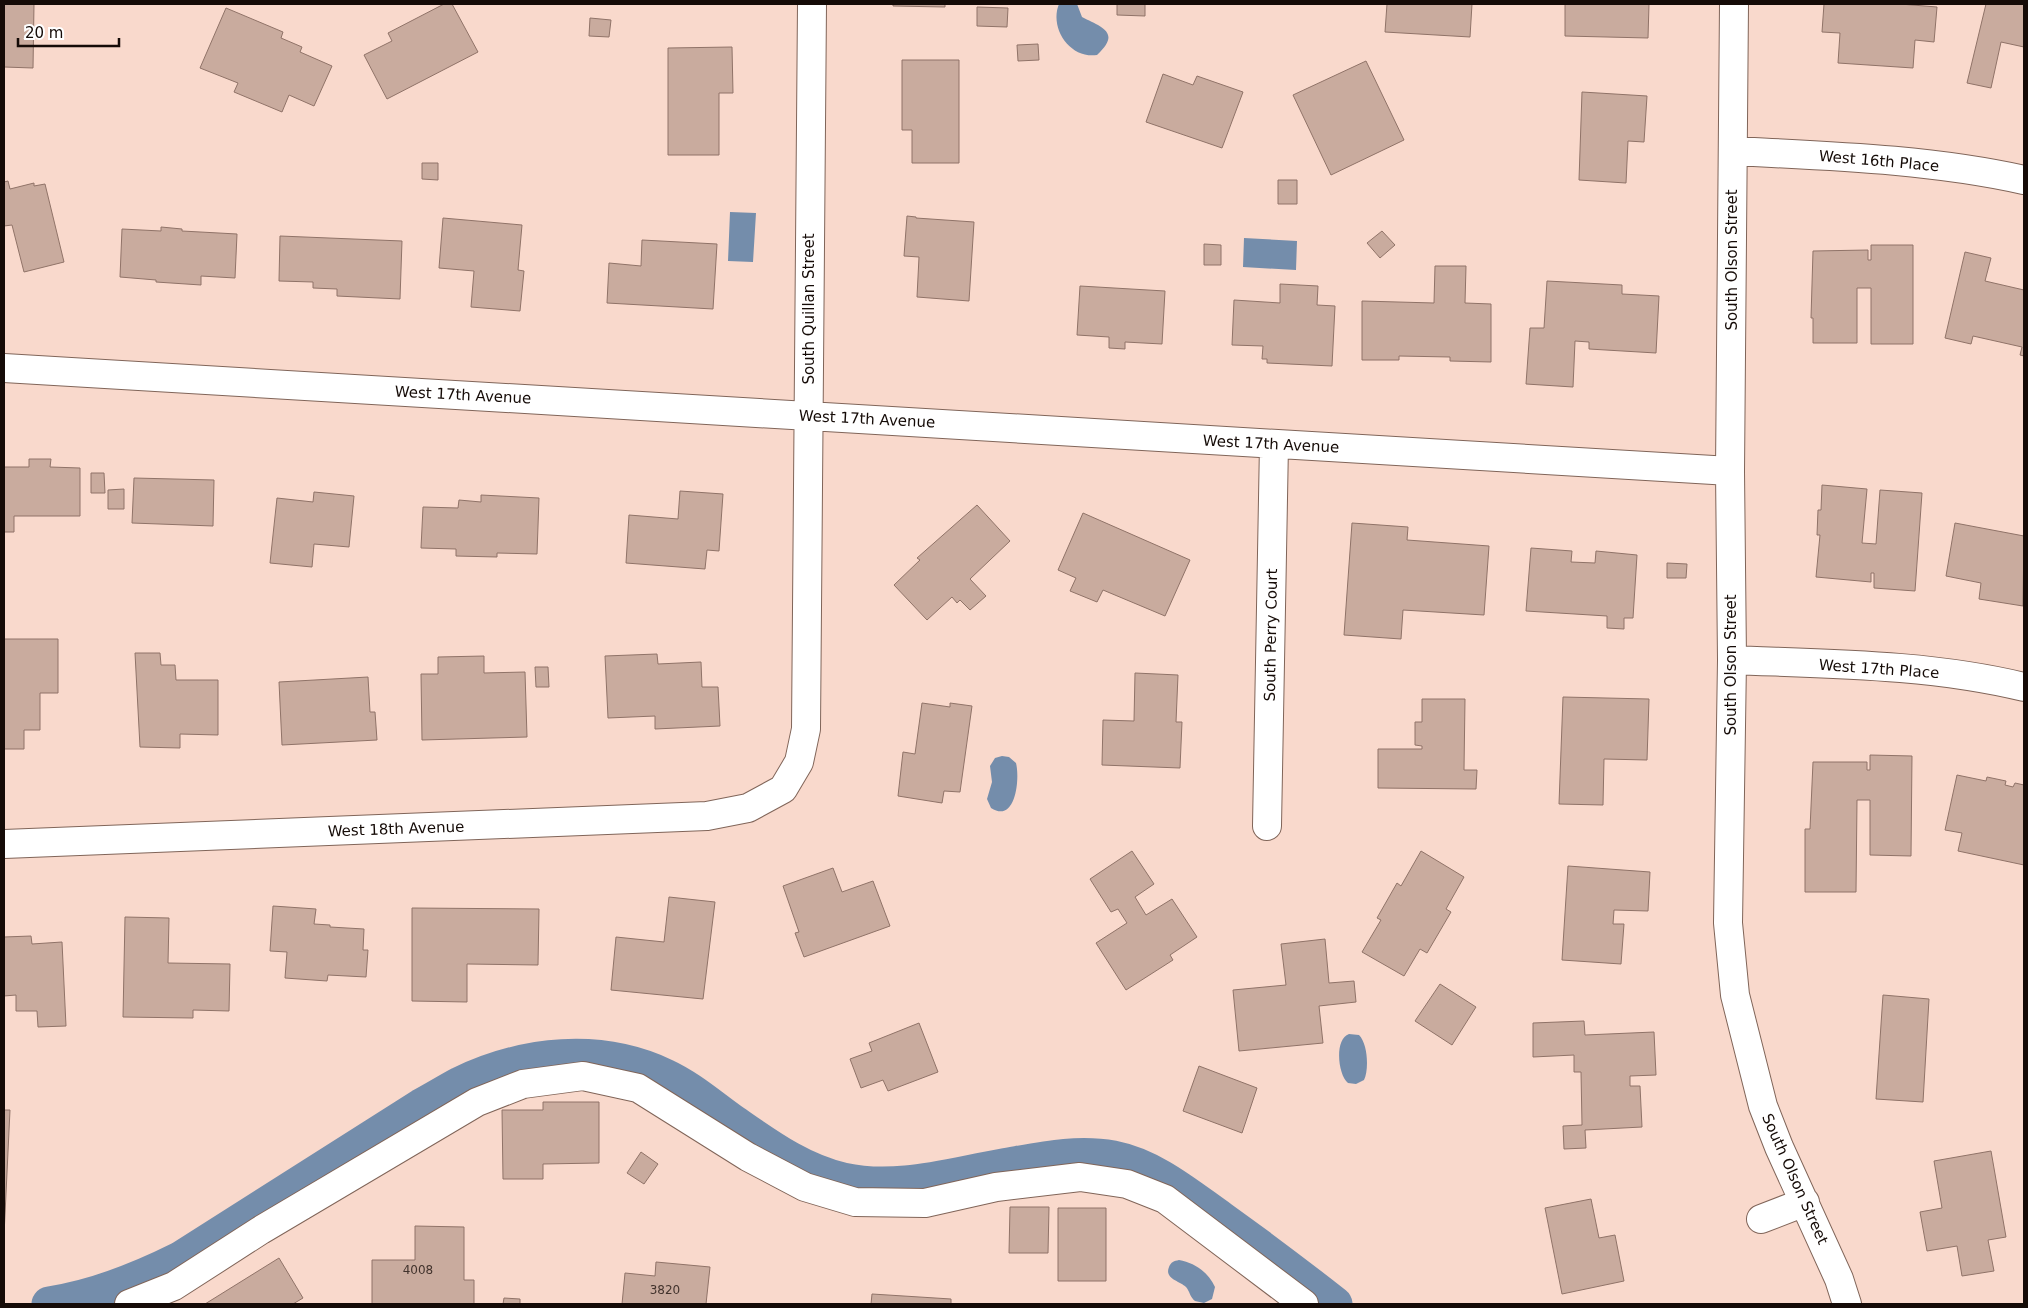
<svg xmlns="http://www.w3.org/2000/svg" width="2028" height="1308" viewBox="0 0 2028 1308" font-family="'DejaVu Sans',sans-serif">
<rect width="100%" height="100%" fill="#f9d9cc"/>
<path fill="#748dab" d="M1059,4H1077L1082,17C1101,27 1122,32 1097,55C1070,59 1049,28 1059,4Z
M730,212L756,213L753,262L728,261Z
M1244,238L1297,241L1296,270L1243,267Z
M1002,756L1009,757L1016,763C1020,778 1016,824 991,808L987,799L992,782L990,766L995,758Z
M1349,1034L1359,1035C1368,1044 1369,1070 1364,1080L1356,1084L1348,1083C1338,1075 1334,1039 1349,1034Z
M1179,1260C1195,1263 1208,1272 1215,1287L1212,1299L1204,1303L1195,1301C1190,1297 1190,1292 1186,1287C1180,1281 1164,1279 1169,1267C1171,1262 1174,1261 1179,1260Z"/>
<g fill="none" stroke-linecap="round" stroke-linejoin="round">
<path stroke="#748dab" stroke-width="35" d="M49,1304C95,1297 138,1280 180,1259L421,1106C434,1099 447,1091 460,1084C524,1053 600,1045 665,1076C689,1087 711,1106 732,1121C767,1145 800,1170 843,1180C897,1192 950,1175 1003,1166C1038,1160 1076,1151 1113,1158C1154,1166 1189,1196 1222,1219C1261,1247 1298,1275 1335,1304"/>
</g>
<path fill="#c9ab9e" stroke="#907368" d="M4,4H34L33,68L4,67Z
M444,4H452L478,52L387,99L364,55L392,41L388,33Z
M893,4H945V7L893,6Z
M1117,4H1145V16L1117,15Z
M1387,4H1472L1470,37L1385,32Z
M1565,4H1649L1648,38L1565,36Z
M1824,4H1900L1937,7L1934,42L1915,40L1913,68L1838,63L1840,33L1822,32Z
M1986,4H2024V47L2001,42L1991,88L1967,83Z
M977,7L1008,8L1007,27L977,26Z
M226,8L283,32L281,38L302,47L300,52L332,66L314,106L289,95L282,112L234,92L238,83L200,68Z
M590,18L611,20L609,37L589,36Z
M1038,44L1039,60L1018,61L1017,45Z
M732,47L733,93H719V155H668V48Z
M902,60H959V163H912V130H902Z
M1366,61L1404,140L1331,175L1293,95Z
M1163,74L1193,85L1197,76L1243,92L1222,148L1146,122Z
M1582,92L1647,96L1644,142L1628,141L1626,183L1579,180Z
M422,163H438V180L422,179Z
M1278,180H1297V204H1278Z
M8,181L10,189L34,183V186L45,184L64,262L24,272L12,225L4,226V182Z
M907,216L916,217V218L974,222L969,301L917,297L919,257L904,256Z
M443,218L522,225L518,270L524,271L520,311L471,307L474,271L439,268Z
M161,227L182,229V231L237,234L235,278L201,276V285L156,282V280L120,277L122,229L161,231Z
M1382,231L1395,245L1380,258L1367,243Z
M280,236L402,241L400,299L337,296V289L313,288V282L279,281Z
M642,240L717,244L713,309L607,303L609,263L641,266Z
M1204,244L1221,245V265H1204Z
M1871,245H1913V344H1871V288H1857V343H1813V318H1811L1813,251L1868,250V260H1871Z
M1965,252L1991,258L1985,281L2024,290V356L2020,355L2022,347L1973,336L1971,344L1945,338Z
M1435,266H1466L1465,303L1491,304V362L1450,361V357L1399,356V360H1362V301L1434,303Z
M1547,281L1622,285V294L1659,296L1656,353L1589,349V342L1575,341L1573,387L1526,384L1530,328H1544Z
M1280,284L1318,286L1317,305L1335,306L1332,366L1267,363V359H1262L1263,346L1232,345L1234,300L1280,303Z
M1080,286L1165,291L1162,344L1125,342V349L1109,348V337L1077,335Z
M29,459H51L50,467L80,468V516H14V532H4V467H29Z
M91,473H104L105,493H91Z
M134,478L214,480L213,526L132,523Z
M1822,485L1867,489L1862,543L1876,544L1880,490L1922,493L1915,591L1874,588V573H1871V582L1816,577L1820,535H1817L1818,510H1821Z
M124,489V509H108V490Z
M680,491L723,494L719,551L707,550L705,569L626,563L629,515L678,519Z
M314,492L354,496L349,547L314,544L312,567L270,563L277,498L313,502Z
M481,495L539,498L537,554L497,553V557L456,556V549L421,548L423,507L458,508L459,500L481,502Z
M977,505L1010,541L970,579L986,596L970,610L960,600L957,603L952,597L927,620L894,585L920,560L917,558Z
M1083,513L1190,560L1165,616L1103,590L1097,602L1070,591L1076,578L1058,570Z
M1352,523L1408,527L1407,540L1489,546L1484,615L1403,610L1401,639L1344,635Z
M1955,523L2024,536L2023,606L1979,599L1981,583L1946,576Z
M1531,548L1572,551L1571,562L1595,563L1596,551L1637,555L1633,618H1624V629L1607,628V616L1526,611Z
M1667,563L1687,564L1686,578H1667Z
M4,639H58V693H40V730H24V749H4Z
M135,653H160L161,665H175L176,680H218V735L180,734V748L140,747Z
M657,654L658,664L701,662L702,687H718L720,726L655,729V716L608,718L605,656Z
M484,656V673L525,672L527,737L422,740L421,674H438V657Z
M535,667H548L549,687H536Z
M1135,673L1178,675L1176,722H1182L1180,768L1102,765L1103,720L1134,721Z
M368,677L370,712H375L377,740L282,745L279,682Z
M1563,697L1649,699L1647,760L1604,759L1603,805L1559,804Z
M1422,699H1465L1464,770H1477L1476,789L1378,788V749H1422V746L1415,745V722H1422Z
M922,703L950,707V703L972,706L960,792L944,791L942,803L898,796L903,752L915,754Z
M1870,755L1912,756L1911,856L1870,855V800H1857L1856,892H1805V829H1810L1813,762H1867V770H1870Z
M1957,775L1986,781L1987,777L2006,781L2005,785L2013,787L2015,783L2024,785V865L1958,851L1962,833L1945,830Z
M1132,851L1154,884L1135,897L1146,915L1172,899L1197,937L1170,955L1173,960L1126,990L1096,943L1127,923L1118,909L1111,912L1090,879Z
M1421,851L1464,877L1446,909L1451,912L1427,953L1420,949L1404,976L1362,952L1381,920L1377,918L1397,883L1401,886Z
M1568,866L1650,872L1648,911L1614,910L1613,924H1624L1621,964L1562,960Z
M833,868L842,892L873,881L890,926L804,957L795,933L799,932L783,886Z
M669,897L715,902L703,999L611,990L616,937L664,942Z
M273,906L316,909L314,924L330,925V927L364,929L363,950H368L366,977L328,975L327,981L285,978L287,952L270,951Z
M412,908L539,909L538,965L467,964V1002L412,1001Z
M125,917L169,918L168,963L230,964L229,1011L193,1010V1018L123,1017Z
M31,936L32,944L62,942L66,1026L38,1027L37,1011H16V995L4,996V937Z
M1325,939L1329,983L1354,981L1356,1002L1319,1006L1323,1043L1239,1051L1233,990L1286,985L1281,944Z
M1440,984L1476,1007L1452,1045L1415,1021Z
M1883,995L1929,999L1923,1102L1876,1099Z
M1584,1021L1585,1035L1654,1032L1656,1075L1630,1076V1086H1640L1642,1127L1585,1130L1586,1148L1564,1149L1563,1126L1582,1125L1581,1072H1574V1055L1533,1057V1023Z
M919,1023L938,1072L888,1091L883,1080L861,1088L850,1059L872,1051L869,1043Z
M1199,1066L1257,1088L1242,1133L1183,1111Z
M543,1102H599V1163L543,1164V1179H503L502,1110H543Z
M4,1110H10L4,1235Z
M1991,1151L2006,1237L1988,1240L1994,1271L1962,1276L1957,1246L1927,1251L1920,1212L1942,1208L1934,1161Z
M641,1152L658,1164L644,1184L627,1173Z
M1591,1199L1599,1238L1615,1235L1624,1281L1562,1294L1545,1208Z
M1010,1207H1049L1048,1253H1009Z
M1058,1208H1106V1281H1058Z
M415,1226L464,1227V1280H474V1304H372V1260H415Z
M279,1258L303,1298L293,1304H205Z
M656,1262L710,1267L706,1304H622L625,1273L655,1276Z
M872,1294L951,1299V1304H871Z
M504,1298L520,1299V1304H503Z"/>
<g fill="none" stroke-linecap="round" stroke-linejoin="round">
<defs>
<path id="minor" d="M1734,4L1730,471L1732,660L1728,923L1735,995L1763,1106L1779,1147L1839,1279L1847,1304
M1733,151C1830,156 1929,159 2024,180
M4,368L1730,471
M1732,660C1829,664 1929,664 2024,687
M1267,826L1274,444
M4,844L707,816L748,808L783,789L799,762L806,729L812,4
M1761,1219L1805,1202
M129,1304L174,1286L261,1230L477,1102L523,1084L583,1076L638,1088L748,1157L805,1187L855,1202L925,1203L996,1187L1080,1177L1127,1184L1165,1199L1304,1304"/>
</defs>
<use href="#minor" stroke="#806559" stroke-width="30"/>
<use href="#minor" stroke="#fff" stroke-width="28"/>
</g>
<g text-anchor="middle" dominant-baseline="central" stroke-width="5" stroke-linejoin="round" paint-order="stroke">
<g font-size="12" fill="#42332d">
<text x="418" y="1270">4008</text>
<text x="665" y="1290">3820</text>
</g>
<g font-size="15" fill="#150b07" stroke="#fff">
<text transform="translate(1879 161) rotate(5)">West 16th Place</text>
<text transform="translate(1732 260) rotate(-90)">South Olson Street</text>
<text transform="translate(809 309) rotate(-90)">South Quillan Street</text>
<text transform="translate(463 395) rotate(3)">West 17th Avenue</text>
<text transform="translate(867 419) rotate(3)">West 17th Avenue</text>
<text transform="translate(1271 444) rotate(3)">West 17th Avenue</text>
<text transform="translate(1271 635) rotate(-89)">South Perry Court</text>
<text transform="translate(1731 665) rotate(-90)">South Olson Street</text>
<text transform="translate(1879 669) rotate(4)">West 17th Place</text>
<text transform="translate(396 829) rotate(-2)">West 18th Avenue</text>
<text transform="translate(1795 1179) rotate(66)">South Olson Street</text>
</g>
</g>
<rect width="2028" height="1308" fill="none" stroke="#150b07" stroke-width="10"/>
<path d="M18 38v8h101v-8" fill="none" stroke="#150b07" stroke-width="2.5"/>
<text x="25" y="38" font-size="15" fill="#150b07" stroke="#ffffff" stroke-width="4" paint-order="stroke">20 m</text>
</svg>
